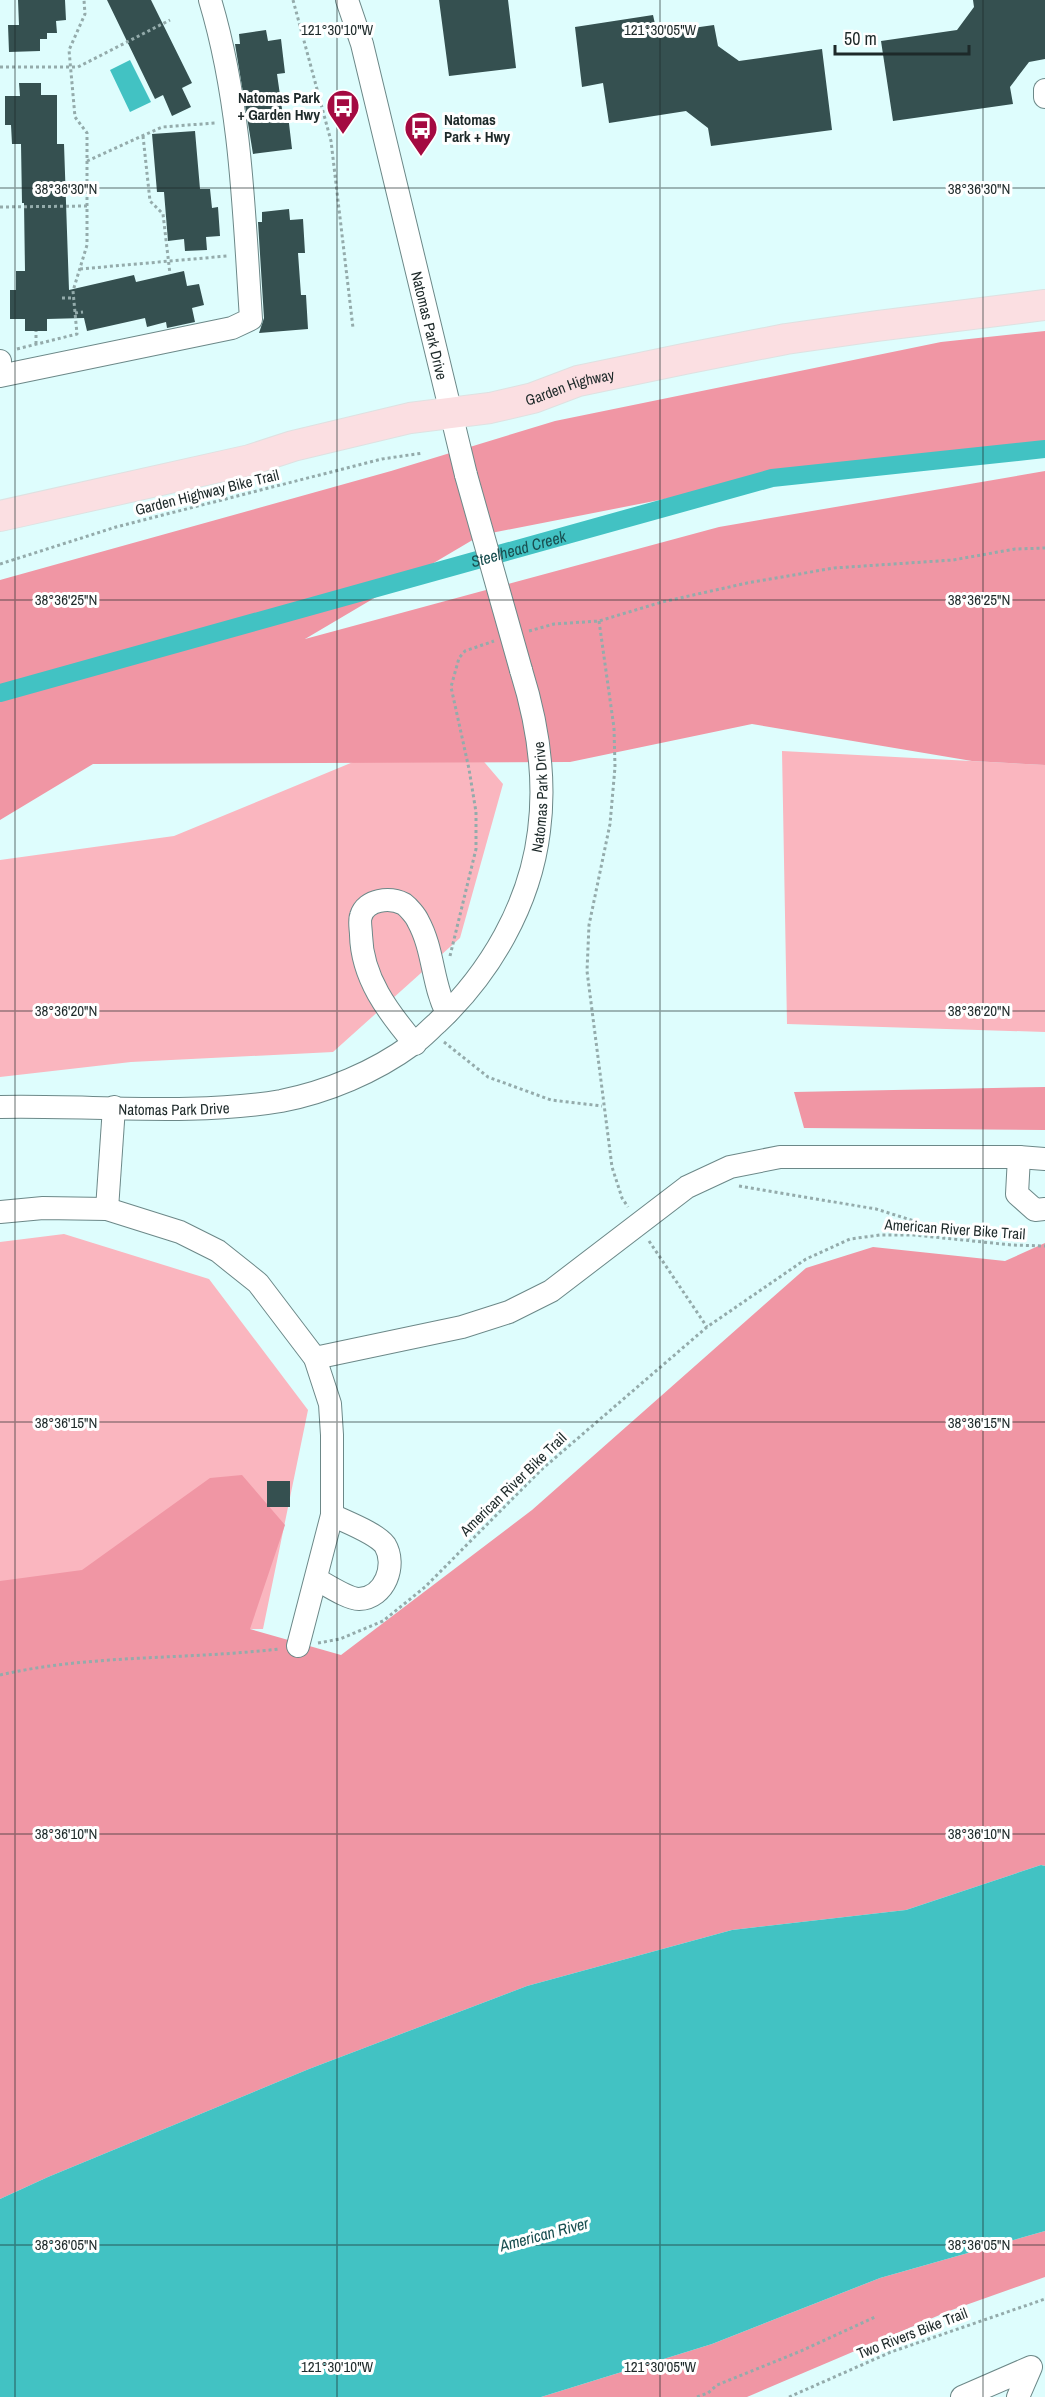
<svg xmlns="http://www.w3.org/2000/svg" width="1045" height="2397" viewBox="0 0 1045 2397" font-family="'Archivo Narrow',sans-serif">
<rect width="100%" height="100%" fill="#defdfd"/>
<path fill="#fab6bf" d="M450,722L503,784L460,938L333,1052L131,1062L0,1077V860L174,836Z
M782,751L1045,765V1032L787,1024Z
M64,1234L209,1279L308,1410L263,1629H79L0,1642V1242Z"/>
<path fill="#f096a4" d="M1045,331V446L772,478L481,535L305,639L719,527L1045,471V765L972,761L752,724L570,762L93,764L0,820V580L391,471L555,421L941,342Z
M1045,1087V1130L804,1128L794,1092Z
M1045,1243V1866L1041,1865L906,1910L732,1930L527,1986L309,2069L48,2177L0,2199V1581L82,1570L210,1478L242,1475L285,1525L250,1629L341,1655L532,1510L806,1268L873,1247L1005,1261Z
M1045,2231V2277L949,2311L747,2397H541L712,2344L880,2278Z"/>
<path fill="#42c2c3" d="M130,60L151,102L130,112L110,70Z
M1041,1865L1045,1866V2231L880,2278L712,2344L541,2397H0V2199L48,2177L309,2069L527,1986L732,1930L906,1910Z"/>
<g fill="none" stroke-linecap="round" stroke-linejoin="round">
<path stroke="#42c2c3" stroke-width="18" id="s1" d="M0,693L772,478L1045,449"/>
</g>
<path fill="#355050" d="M18,0H65L66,20L56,21L57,33H47V39H40V51L9,52L8,25H19Z
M107,0H151L192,83L182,88L191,107L172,116L163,95L155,99Z
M439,0H508L516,68L449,76Z
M973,0H1045V59L1029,62L1010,87L1013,104L893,121L881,41L957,30L974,7Z
M653,15L657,33L714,25L718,46L739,61L822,49L832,130L711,146L708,128L686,111L609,123L603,83L582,87L575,27Z
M266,30L268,41L281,39L285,73L277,74L283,116L288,115L292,149L253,154L235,44H240L239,34Z
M19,83H41V95H57V144H64L69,290L134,275L136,282L184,271L187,286L199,284L204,305L192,308L195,322L167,328L166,322L147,327L145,318L87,331L84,318L47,319V331H25V319H10V290H16V271H25L24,203H22L21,144H12L11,125H5V96H20Z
M195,131L200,189H210L212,208L218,207L220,236L206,237L207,250L185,251L184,239L168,241L164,192H157L152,134Z
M289,209L290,220L303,219L305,253H298L301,295H306L308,329L259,333L264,318L258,222H262V212Z
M267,1481H290V1507H267Z"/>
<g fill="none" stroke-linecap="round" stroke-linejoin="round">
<defs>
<g id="minor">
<path id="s2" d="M347,0L362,44L466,475"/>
<path d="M1045,90V97"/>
<path d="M0,361V376L232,328L251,319C244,213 241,103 210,0"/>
<path d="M415,1044C388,1012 362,978 361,935C361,930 359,921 361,916C366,899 390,897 404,904C408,907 416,916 418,921C434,950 432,984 447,1013"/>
<path id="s3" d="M0,1107C90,1105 193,1116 281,1101C327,1092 375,1072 413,1044C422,1038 429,1030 437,1023C490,973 530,905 539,831C546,778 537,721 521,670"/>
<path d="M1019,1157L1017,1194L1035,1210L1045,1209"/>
<path d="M107,1209L114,1107"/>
<path d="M0,1212L43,1208L107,1209L180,1232L218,1251L258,1283L315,1358L330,1404L332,1435V1515L298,1646"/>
<path d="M315,1358L462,1327L509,1312L551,1291L687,1187L730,1167L780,1157H1019L1045,1159"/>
<path d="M316,1579C327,1585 348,1599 359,1599C385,1598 397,1565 385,1545C376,1533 346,1522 332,1515"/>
<path d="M962,2397L1031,2367L1018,2397"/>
</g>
<g id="major">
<path id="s4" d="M0,516L250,460L293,446L410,418L490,408L533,398L578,381L684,359L786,339L877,326L1045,305"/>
</g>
</defs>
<use href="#minor" stroke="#6c8888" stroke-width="24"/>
<use href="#major" stroke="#dfe1e1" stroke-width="32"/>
<path stroke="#94abab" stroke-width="3" stroke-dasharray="3 3" stroke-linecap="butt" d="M293,0L331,141L353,328
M0,67H78L170,20
M143,136L150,201L163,214L170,274
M87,161L162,127L215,123
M0,207L87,206
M80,269L227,256
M62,298H74
M75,313L83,312
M36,344V331
M17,349L77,334L73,291L87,245V133L75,117L69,50L85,14L84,0
M0,564L116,527L382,459L423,453
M599,621L614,728L615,767L610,824L589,925L587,971L612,1167L622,1198L628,1207
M529,631L554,624L599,621L662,602L747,583L834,568L953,560L1015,549L1045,548
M450,956L476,849V812L469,769L451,687L459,658L465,651L494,641
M444,1042L488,1077L551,1100L602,1106
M739,1186L876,1209L972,1239
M649,1241L707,1327
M318,1643L340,1639L383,1621L425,1587L541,1470L707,1327L806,1259L850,1239L880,1235H914L1012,1245L1045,1246
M0,1675C91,1654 186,1660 279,1649
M697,2397L708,2393L717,2385L801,2351L875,2317
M789,2397L891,2352L1045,2299"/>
<use href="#minor" stroke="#fff" stroke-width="22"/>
<use href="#major" stroke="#fbdfe2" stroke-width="30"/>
<defs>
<path id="minor-bridge" d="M466,475L521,670"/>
</defs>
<use href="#minor-bridge" stroke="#6c8888" stroke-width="24" stroke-linecap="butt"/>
<use href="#minor-bridge" stroke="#fff" stroke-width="22"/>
</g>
<path fill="none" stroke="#1d2929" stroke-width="1.5" stroke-opacity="0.45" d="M15,0V2397M337,0V2397M660,0V2397M983,0V2397M0,188H1045M0,600H1045M0,1011H1045M0,1422H1045M0,1834H1045M0,2245H1045"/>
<defs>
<symbol id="bus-pin" viewBox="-11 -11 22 30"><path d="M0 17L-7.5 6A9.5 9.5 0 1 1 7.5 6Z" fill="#a40a41" stroke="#fff"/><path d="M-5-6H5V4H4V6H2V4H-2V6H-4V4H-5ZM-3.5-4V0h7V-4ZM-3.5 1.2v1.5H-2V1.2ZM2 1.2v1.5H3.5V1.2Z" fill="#fff"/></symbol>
</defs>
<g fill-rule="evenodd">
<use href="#bus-pin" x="324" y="87" width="38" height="52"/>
<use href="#bus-pin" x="402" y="109" width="38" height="52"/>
</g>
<g text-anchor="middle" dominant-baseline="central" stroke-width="6" stroke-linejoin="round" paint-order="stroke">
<g font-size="15" font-weight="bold" fill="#1d2929" stroke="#fff" text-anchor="end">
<text x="320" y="97">Natomas Park<tspan x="320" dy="17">+ Garden Hwy</tspan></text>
<text x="444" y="119" text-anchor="start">Natomas<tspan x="444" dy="17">Park + Hwy</tspan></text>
</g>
<g font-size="15" fill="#1d2929" stroke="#fff">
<text stroke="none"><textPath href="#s2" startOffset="336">Natomas Park Drive</textPath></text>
<text stroke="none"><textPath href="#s4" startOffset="585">Garden Highway</textPath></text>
<text transform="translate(207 492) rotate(-14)">Garden Highway Bike Trail</text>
<text stroke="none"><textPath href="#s3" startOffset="714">Natomas Park Drive</textPath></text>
<text stroke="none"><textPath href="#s3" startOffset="174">Natomas Park Drive</textPath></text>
<text transform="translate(955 1229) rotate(4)">American River Bike Trail</text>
<text transform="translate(513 1484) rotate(-44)">American River Bike Trail</text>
<text transform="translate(912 2333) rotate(-21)">Two Rivers Bike Trail</text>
</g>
<g font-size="16" font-style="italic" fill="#194f50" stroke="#fff">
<text stroke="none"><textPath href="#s1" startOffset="538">Steelhead Creek</textPath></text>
<text transform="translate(544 2234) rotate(-15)">American River</text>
</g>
</g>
<g font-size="15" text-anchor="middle" fill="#1d2929" stroke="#fff" stroke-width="6" stroke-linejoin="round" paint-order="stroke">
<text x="337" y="35">121°30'10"W</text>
<text x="660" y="35">121°30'05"W</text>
<text x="66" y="194">38°36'30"N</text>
<text x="979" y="194">38°36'30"N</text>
<text x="66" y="605">38°36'25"N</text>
<text x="979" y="605">38°36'25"N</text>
<text x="66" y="1016">38°36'20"N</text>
<text x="979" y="1016">38°36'20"N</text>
<text x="66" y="1428">38°36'15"N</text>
<text x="979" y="1428">38°36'15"N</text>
<text x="66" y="1839">38°36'10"N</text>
<text x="979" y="1839">38°36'10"N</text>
<text x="66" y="2250">38°36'05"N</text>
<text x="979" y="2250">38°36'05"N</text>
<text x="337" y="2372">121°30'10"W</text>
<text x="660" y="2372">121°30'05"W</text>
</g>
<path d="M835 45v9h134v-9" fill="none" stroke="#1d2929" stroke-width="3"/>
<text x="844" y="45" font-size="18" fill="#1d2929" stroke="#ffffff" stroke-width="4.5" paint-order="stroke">50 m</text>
</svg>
